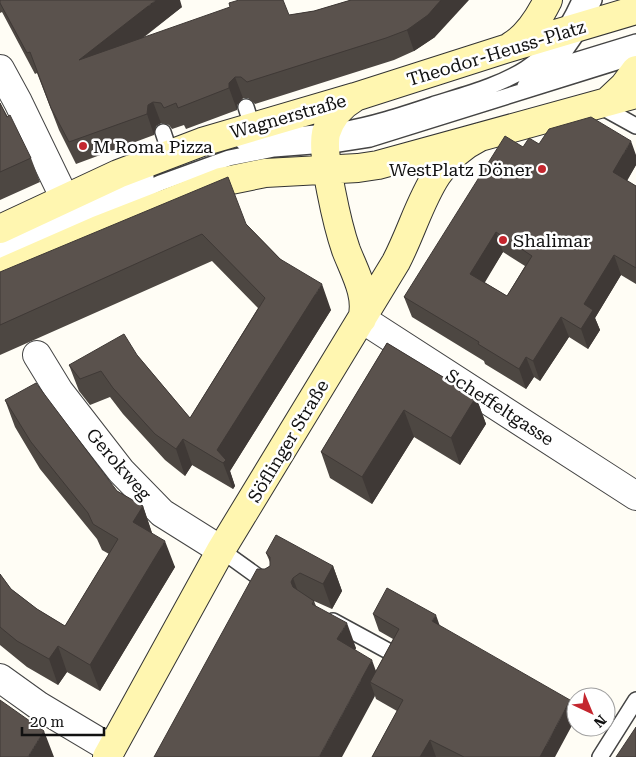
<svg xmlns="http://www.w3.org/2000/svg" width="636" height="757" viewBox="0 0 636 757" font-family="'Roboto Serif',serif">
<rect width="100%" height="100%" fill="#fffdf5"/>
<g fill="none" stroke-linecap="round" stroke-linejoin="round">
<defs>
<path id="lane" d="M551,68L636,42
M525,86C559,67 579,34 594,0
M598,105L636,126
M246,107L252,126
M163,132L170,153
M243,142C275,135 308,135 341,130C372,125 402,115 432,105C502,83 548,74 580,0
M0,245L146,177
M0,257L160,183L229,158L274,149L338,144L370,139L636,56
M221,550L271,586
M333,621L390,652
M600,757L636,700"/>
<path id="street" d="M0,69L18,102L65,199
M362,319L636,496
M37,355L59,391L121,471L162,513L221,550
M0,678L39,706L111,749"/>
<path id="secondary" d="M511,46C528,36 539,18 548,0
M354,98C340,106 331,117 326,133C321,155 338,227 346,250C354,271 369,296 362,319
M607,102L624,86L636,70
M0,229L118,174L202,142L355,97L505,49L636,10
M0,273L98,230L221,182L265,173L358,168L378,165L636,94
M107,757L221,550L396,262C421,214 427,163 480,137"/>
</defs>
<use href="#lane" stroke="#444" stroke-width="18"/>
<use href="#street" stroke="#444" stroke-width="30"/>
<use href="#secondary" stroke="#333" stroke-width="30"/>
<use href="#lane" stroke="#fff" stroke-width="15"/>
<use href="#street" stroke="#fff" stroke-width="28"/>
<use href="#secondary" stroke="#fff6b0" stroke-width="28"/>
</g>
<path fill="#4d4742" fill-rule="evenodd" d="M0,0L182,7L143,38L314,11L351,0L435,37L414,51L394,60L255,104L248,98H243L237,105V110L186,129L184,125L172,129L169,125L161,123L156,126L154,135L76,164L59,130L37,73L35,74L2,12L0,13Z
M0,103L31,158L40,182L0,200Z
M523,147L636,155V165L627,181L636,186V284L621,275L595,318L600,330L588,349L569,337L540,381L534,377L526,389L485,364L484,361L412,317L404,297ZM503,252L525,266L507,296L484,282Z
M246,224L331,310L230,471L235,486L233,489L192,465L185,476L165,460L123,414L110,397L90,405L79,391L69,365L137,355L190,418L258,308L212,261L0,355V272Z
M387,343L476,397L486,424L460,465L414,437L372,504L330,478L321,452Z
M5,400L117,491L143,506L152,533L175,567L100,691L67,672L58,685L27,667L0,645V574L11,589L37,609L65,626L109,554L102,550L97,539L40,469L15,427Z
M266,553L333,566L342,591L332,609L314,601L316,606L356,648L355,650L376,671L393,639L379,631L373,614L440,626L555,757H372L397,711L376,699L375,696L265,569L270,566V562Z"/>
<path fill="#3f3936" d="M156,0H180L182,7L86,81L79,60Z
M441,0H469L435,37L414,51L407,30Z
M235,77L243,98L237,105V110L229,88V83Z
M153,102L161,123L156,126L154,135L147,114L148,105Z
M631,141L636,155V165L620,192L613,172Z
M496,232L503,252L478,294L470,274Z
M614,255L621,275L595,318L600,330L588,349L581,329L584,304Z
M322,284L331,310L230,471L235,486L233,489L223,463L217,450Z
M561,317L569,337L540,381L533,361Z
M526,357L534,377L526,389L519,369Z
M476,397L486,424L460,465L451,438Z
M404,410L414,437L372,504L362,477Z
M183,439L192,465L185,476L176,449Z
M143,506L152,533L143,548L133,522Z
M165,541L175,567L100,691L90,665Z
M333,566L342,591L332,609L323,584Z
M293,578L302,603L293,587L291,582Z
M436,615L442,632L432,621Z
M347,623L356,648L346,665L337,639Z
M58,646L67,672L58,685L49,659Z
M372,660L381,685L370,682L375,696L342,757H319Z
M570,700L576,718L555,757H540Z
M44,731L54,757H28Z
M430,740L436,757H420Z"/>
<path fill="#5a524d" stroke="#3f3936" fill-rule="evenodd" d="M0,0H156L79,60L230,7L229,3L239,0H283L289,15L314,11L351,0H441L428,15L407,30L386,38L247,82L241,77H235L229,83V88L178,108L176,103L164,108L161,103L153,102L148,105L147,114L69,142L51,108L30,52L27,53L0,3Z
M0,103L7,117L10,115L31,158L0,172Z
M591,117L631,141L613,172L636,186V268L614,255L584,304L593,310L581,329L561,317L533,361L526,357L519,369L478,344L479,342L404,297L505,136L523,147L529,138L539,144L549,129ZM496,232L532,256L507,296L470,274Z
M228,177L246,224L280,259L322,284L217,450L226,460L223,463L183,439L176,449L155,434L113,388L101,371L80,379L69,365L124,334L137,355L190,418L265,298L202,234L0,325V272Z
M387,343L476,397L451,438L404,410L362,477L321,452Z
M36,383L117,491L143,506L133,522L165,541L90,665L58,646L49,659L17,641L0,627V574L11,589L37,609L65,626L118,539L93,524L88,513L31,442L5,400Z
M276,535L333,566L323,584L300,573L293,578L291,582L293,587L314,601L312,604L347,623L337,639L372,660L319,757H154L257,569H265L270,566V557L266,553Z
M387,588L436,615L432,621L570,700L540,757H464L430,740L420,757H372L403,700L370,682L399,629L373,614Z
M0,700L44,731L28,757H0Z
M636,727V757H616Z"/>
<g fill="#c4262e" stroke="#fff" stroke-width="2">
<circle cx="83" cy="146" r="5"/>
<circle cx="542" cy="169" r="5"/>
<circle cx="503" cy="240" r="5"/>
</g>
<g text-anchor="middle" dominant-baseline="central" stroke-width="5" stroke-linejoin="round" paint-order="stroke">
<g font-size="18" fill="#111" stroke="#fff">
<text transform="translate(496 53) rotate(-17)">Theodor-Heuss-Platz</text>
<text transform="translate(288 116) rotate(-16)">Wagnerstraße</text>
<text transform="translate(500 407) rotate(33)">Scheffeltgasse</text>
<text transform="translate(288 441) rotate(-59)">Söflinger Straße</text>
<text transform="translate(119 464) rotate(49)">Gerokweg</text>
</g>
<g font-size="18" fill="#111" stroke="#fff" text-anchor="start">
<text x="93" y="146">M Roma Pizza</text>
<text x="532" y="169" text-anchor="end">WestPlatz Döner</text>
<text x="513" y="240">Shalimar</text>
</g>
</g>
<g transform="translate(591 712) rotate(136)"><circle r="24" fill="#ffffff" stroke="#a0a0a0"/>
<path d="M0-4L9 19L0 12L-9 19Z" fill="#c4262e"/>
<text y="-8" font-size="14" font-weight="bold" text-anchor="middle" fill="#111111">N</text>
</g>
<path d="M22 727v8h82v-8" fill="none" stroke="#111111" stroke-width="2.5"/>
<text x="30" y="727" font-size="15" fill="#111111" stroke="#ffffff" stroke-width="4" paint-order="stroke">20 m</text>
</svg>
